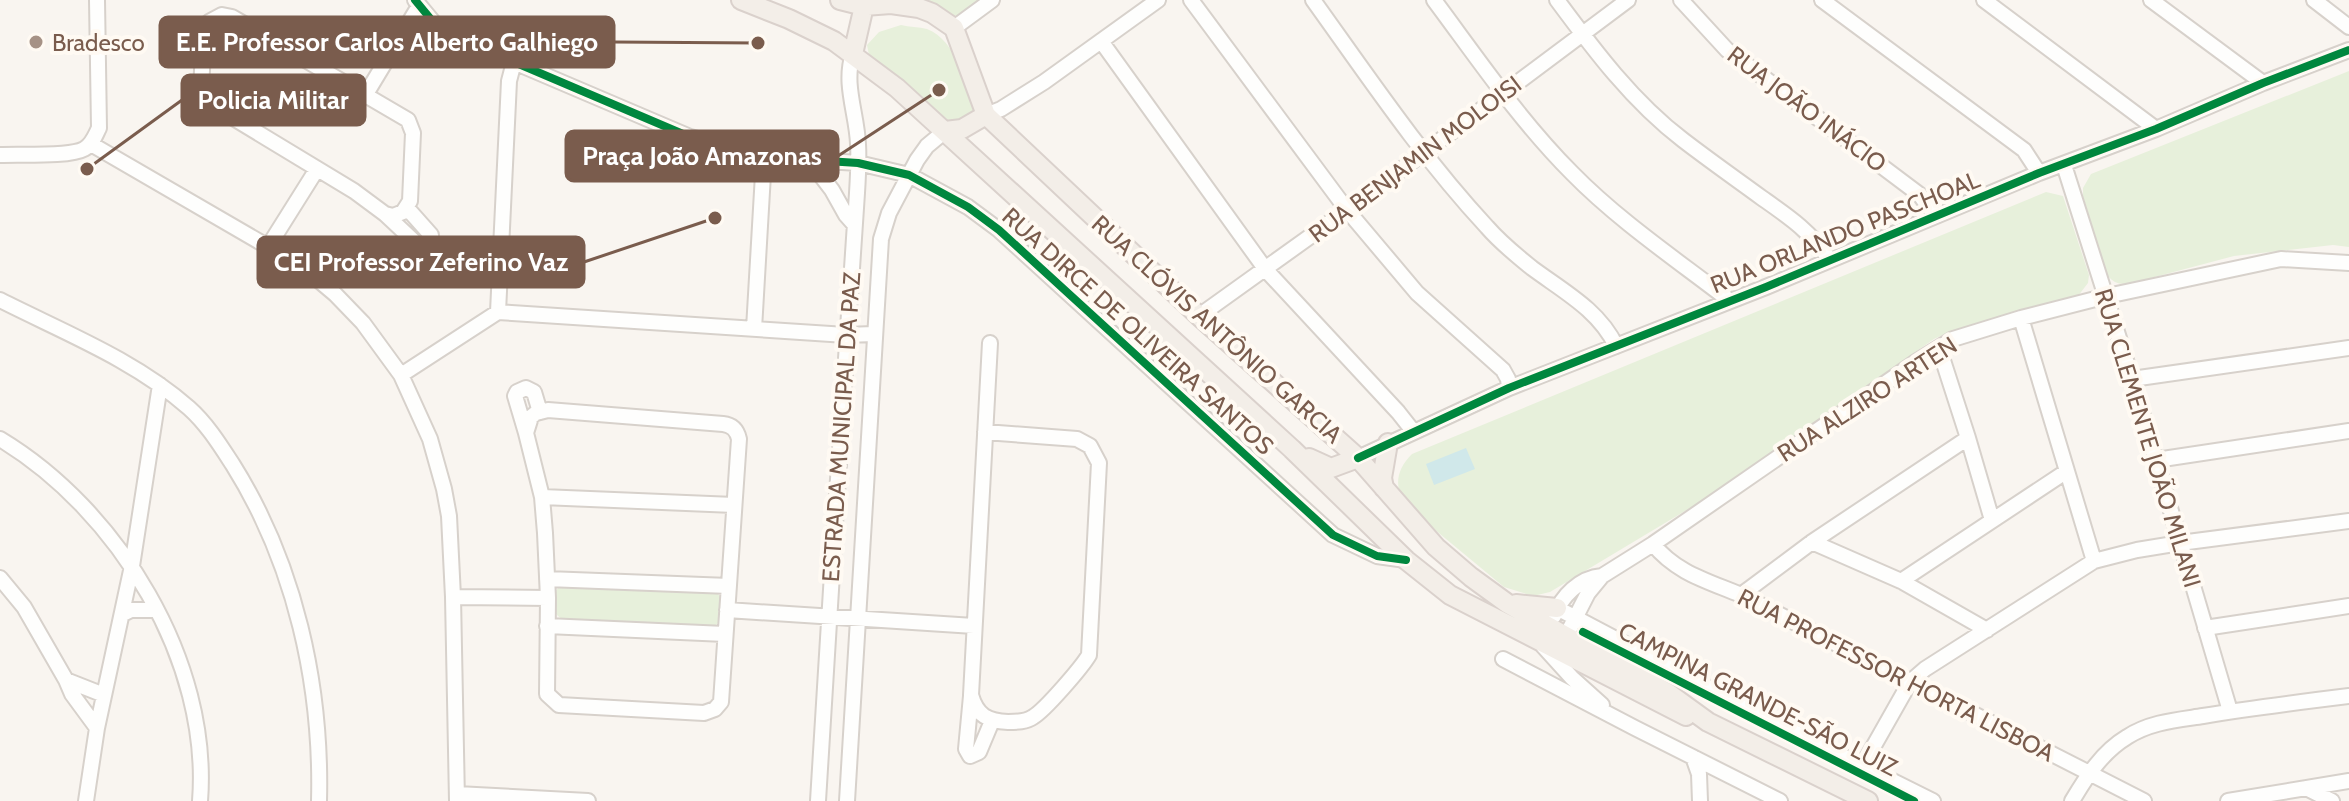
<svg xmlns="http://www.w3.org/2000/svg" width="2349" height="801" viewBox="0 0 2349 801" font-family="Cabin,sans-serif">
<rect width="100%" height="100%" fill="#f9f5f0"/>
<path fill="#e7f0db" d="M928,0H981L962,14L954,16Z
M901,25C909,27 919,27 927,29C957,41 966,84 975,111L969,119L952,123L870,60L867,45L879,32Z
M2349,71V247L2333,245L2234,256L2132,283C2120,285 2115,284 2107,275L2083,196V188L2091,174Z
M2046,192L2063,196L2089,275L2088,283L2078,296L1949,332L1934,339L1705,499L1550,592L1533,596L1504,587L1405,505C1394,486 1396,470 1412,454Z
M563,584L713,591C725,596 722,609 721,620L713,628L564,620C549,614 549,592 563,584Z"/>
<path fill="#d0e8ea" d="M1466,448L1475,469L1434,485L1426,464Z"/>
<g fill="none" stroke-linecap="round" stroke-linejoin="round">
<defs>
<path id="minor" d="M415,0L434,23L514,62L690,137L764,157L858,163L909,175L968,207L999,230L1333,535L1377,556L1406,560
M1191,0L1347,210L1417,293L1503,370L1508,379L1509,388
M1313,0C1369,78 1422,157 1487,227C1500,242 1517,256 1532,268C1563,291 1599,310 1616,346
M1434,0C1478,59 1520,121 1572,173C1619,221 1677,260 1730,301
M1557,0C1594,50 1633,102 1683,140C1709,160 1736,179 1762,198C1789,217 1810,231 1829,259
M1681,0L1727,50L1920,195L1935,216
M1822,0L2024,150L2039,173
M1984,0L2156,129
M2151,0L2263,83
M2314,0L2349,27
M222,15L232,17L408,120L413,133L410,201L403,212L393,216L385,214L354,191L207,102L201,89L204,32L209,22Z
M954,28L992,0
M1101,41L1266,270L1398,412L1413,431
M366,94L419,6
M986,115L1001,109L1044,82L1158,0
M91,144L303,267L335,294L363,323L401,375L430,439L444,489L449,516L453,597L457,801
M0,155C19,154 70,157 84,149C92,145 95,136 99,128L97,0
M809,160L832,190L846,215L854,224
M2064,165L2132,379L2230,711
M385,214L418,245L426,244L431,239V235L407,208
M268,247L317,169
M0,300C63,332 135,360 189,408C207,424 220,445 233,465C295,564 322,685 319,801
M498,312L509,81L514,62
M1199,316L1347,210L1628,0
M2021,318L2094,561
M754,329L764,157
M1939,348L1968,438L1992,520
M401,375L498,312L846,335L873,334
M2132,379L2349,348
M548,410L723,424C732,425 737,430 739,439L721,702L715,709L704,713L559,705L547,694L548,598L545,533L542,497L526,433L531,417L536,413Z
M985,432L1077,439L1090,446L1099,463L1089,655C1082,667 1045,710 1033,717C1026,722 1017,722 1008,722C988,721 977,716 971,695L990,343
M526,433L515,396L517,392L526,388L534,392L540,412
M0,439C118,510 211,661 200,801
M1358,458L1509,388L1766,287L2039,173L2156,129L2263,83L2349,50
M2156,460L2349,431
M542,497L734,505
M1812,542L1901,581L1987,630
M1653,544C1676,573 1708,581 1741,595L2144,801
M0,578L24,607L66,680L72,694L97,728
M547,579L729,586
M1901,581L2067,471
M1741,595L1812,542L1968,438
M453,597L548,598
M1557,608L1756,713L1933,801
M727,610L974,626
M123,614L131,610H155
M1554,616C1562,596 1579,578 1602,576L1653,544L1916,362L1953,339L2021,318L2107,296L2281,259L2349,263
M547,626L725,634
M2205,628L2349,606
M1566,636L1588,593L1602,576
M1543,646L1572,678L1602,705
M1503,659L1635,728L1780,801
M66,680L104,695
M971,696L966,749L970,756L979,752L992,721
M1693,757L1699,774L1700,801
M1863,765L1910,682L1925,669L2094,561L2137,550L2180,543L2349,521
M2306,788L2332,801
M457,794L588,801
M86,801L97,728L132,566L160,385
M818,801C830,598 843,396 857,193C858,177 859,160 858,144C857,114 843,84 853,54
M847,801L881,239L889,213L917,160L927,146L945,131
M2072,801C2087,776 2102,752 2127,737C2150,722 2177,720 2203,716C2252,708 2300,702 2349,696
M2228,801L2349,781"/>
<path id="major" d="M741,0L789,19L834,41L897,88L1292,449L1406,560L1450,595L1686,716
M840,0L864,6L891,4L919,8L932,13L954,28L986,115L1199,316L1358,458L1436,547L1471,577L1508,604L1668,693L1708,722L1868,801
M853,54L864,6
M945,131L962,129L986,115
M1309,458L1331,468L1358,458
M1384,488L1382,478L1388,443
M1516,604L1557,608"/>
</defs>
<use href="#minor" stroke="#d7d1cb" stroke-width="18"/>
<use href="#major" stroke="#dad1cc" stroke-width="22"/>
<use href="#minor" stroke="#fefefd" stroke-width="14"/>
<use href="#major" stroke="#f3eee8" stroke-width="18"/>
<defs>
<path id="cycleway" d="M415,0L434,23L514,62L690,137L764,157L858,163L909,175L968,207L999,230L1333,535L1377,556L1406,560
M1358,458L1509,388L1766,287L2039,173L2156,129L2263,83L2349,50
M1583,632L1914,801"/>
</defs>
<use href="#cycleway" stroke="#fffaf3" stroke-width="13"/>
<use href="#cycleway" stroke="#00873e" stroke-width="8"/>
</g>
<circle fill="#a69286" stroke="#fffaf3" stroke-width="3" cx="36" cy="42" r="8"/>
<g text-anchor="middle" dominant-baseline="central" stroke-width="8" stroke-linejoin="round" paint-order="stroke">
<g font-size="24" fill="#7a5c4d" stroke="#fffaf3" text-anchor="start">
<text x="52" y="42">Bradesco</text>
</g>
<g font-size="24" fill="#7a5c4d" stroke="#fffaf3">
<text transform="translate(1807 109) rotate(37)">RUA JOÃO INÁCIO</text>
<text transform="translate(1415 159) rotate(-37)">RUA BENJAMIN MOLOISI</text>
<text transform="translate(1845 232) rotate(-22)">RUA ORLANDO PASCHOAL</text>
<text transform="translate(1217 329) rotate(42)">RUA CLÓVIS ANTÔNIO GARCIA</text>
<text transform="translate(1138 331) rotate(42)">RUA DIRCE DE OLIVEIRA SANTOS</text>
<text transform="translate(1867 399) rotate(-33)">RUA ALZIRO ARTEN</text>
<text transform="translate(841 427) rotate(-86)">ESTRADA MUNICIPAL DA PAZ</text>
<text transform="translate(2148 438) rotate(73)">RUA CLEMENTE JOÃO MILANI</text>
<text transform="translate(1896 675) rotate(27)">RUA PROFESSOR HORTA LISBOA</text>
<text transform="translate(1758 699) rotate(27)">CAMPINA GRANDE-SÃO LUIZ</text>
</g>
</g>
<path fill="none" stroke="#7a5c4d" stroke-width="3" d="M758 43L614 42M87 169L182 100M939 90L838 156M715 218L584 262"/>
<g fill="#7a5c4d" stroke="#fffaf3" stroke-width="3">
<circle cx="758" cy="43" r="8"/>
<circle cx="87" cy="169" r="8"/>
<circle cx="939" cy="90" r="8"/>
<circle cx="715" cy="218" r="8"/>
</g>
<g fill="#7a5c4d" stroke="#7a5c4d" stroke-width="3">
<rect x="160" y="17" width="454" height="50" rx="8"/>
<rect x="182" y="75" width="183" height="50" rx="8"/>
<rect x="566" y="131" width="272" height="50" rx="8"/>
<rect x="258" y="237" width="326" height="50" rx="8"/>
</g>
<g font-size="26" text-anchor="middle" font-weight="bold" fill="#fff">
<text x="387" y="51">E.E. Professor Carlos Alberto Galhiego</text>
<text x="273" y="109">Policia Militar</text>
<text x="702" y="165">Praça João Amazonas</text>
<text x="421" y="271">CEI Professor Zeferino Vaz</text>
</g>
</svg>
